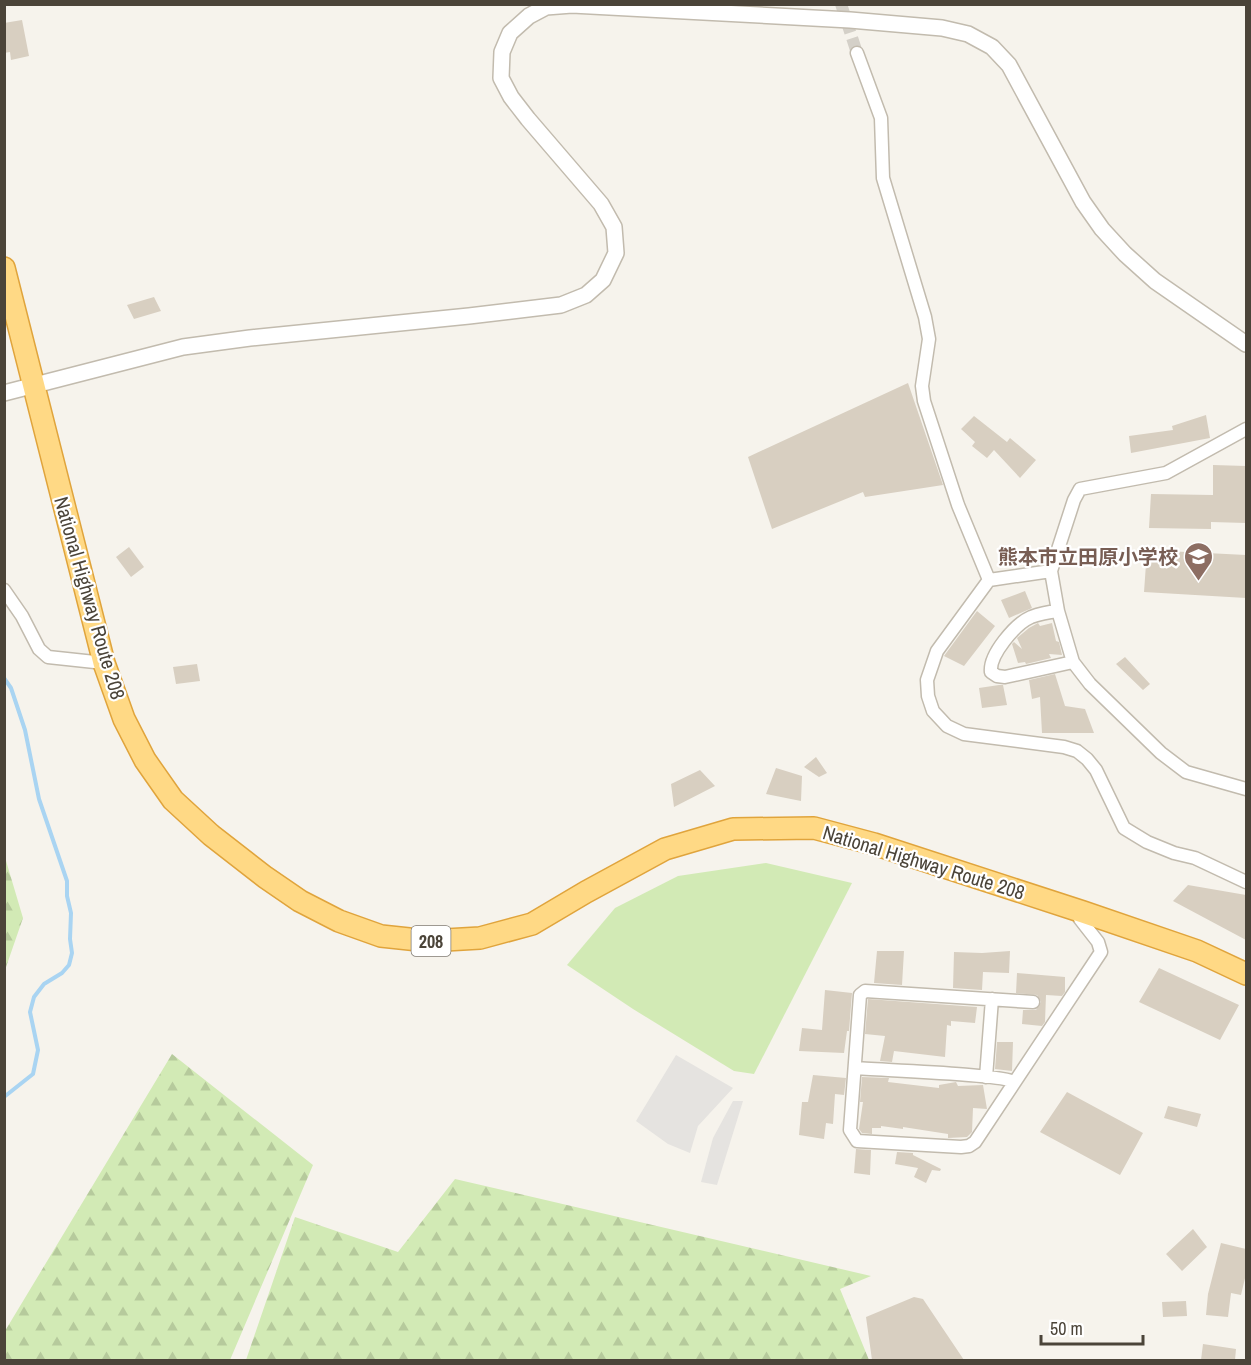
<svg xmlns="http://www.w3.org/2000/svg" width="1251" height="1365" viewBox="0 0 1251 1365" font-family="'Archivo Narrow','Noto Sans JP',sans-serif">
<defs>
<pattern id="forest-firs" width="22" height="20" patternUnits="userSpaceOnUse" patternTransform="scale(1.5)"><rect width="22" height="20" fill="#d2eab5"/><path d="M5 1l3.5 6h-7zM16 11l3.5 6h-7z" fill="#b6ca9c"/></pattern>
</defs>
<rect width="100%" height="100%" fill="#f6f3ec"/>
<path fill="url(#forest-firs)" d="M4,854L23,918L5,970H4Z
M172,1054L313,1165L230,1360H5V1331Z
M455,1179L871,1276L840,1289L869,1360H246L295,1217L398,1252Z"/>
<path fill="#d2eab5" d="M766,863L852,883L754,1074L734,1071L633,1009L567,965L615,908L678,876Z"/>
<path fill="#e5e3e0" d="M676,1055L733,1088L698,1126L690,1153L668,1144L636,1121Z
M733,1101H743L717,1185L701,1182L713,1138Z"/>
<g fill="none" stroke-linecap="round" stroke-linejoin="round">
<path stroke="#a9d4f2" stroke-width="4" d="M4,678L11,688L25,730L39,799L67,881V896L71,913L70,939L72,953L69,965L62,973L44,984L34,997L30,1012L38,1050L33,1074L4,1097"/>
</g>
<path fill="#d8cfc1" d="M22,20L29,56L11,60L10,52L4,53V23Z
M154,297L161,311L134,319L127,305Z
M908,383L943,485L865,497L863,492L772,529L748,457Z
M1206,415L1210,438L1131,453L1129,436L1173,430L1172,426Z
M974,416L1007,442L1010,438L1036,460L1020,478L994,450L987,458L972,446L975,442L961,429Z
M1213,465L1246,466V523L1211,522V529L1149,528L1151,494L1213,495Z
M129,547L144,567L131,577L116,557Z
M1147,550L1246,555V598L1144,592Z
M1025,591L1032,608L1009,618L1001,600Z
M977,611L995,626L964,666L944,656Z
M1038,623L1040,626L1052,623L1056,641L1059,642L1062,655L1049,654L1051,658L1026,664L1025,662L1018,663L1012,644L1014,642L1022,649L1017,638L1029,628Z
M1125,657L1150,684L1143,690L1116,664Z
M197,664L200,681L176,684L173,667Z
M1055,674L1065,706L1085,709L1094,733H1042L1040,697L1032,699L1029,680Z
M999,685H1003L1007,705L982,708L979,688Z
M816,757L827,773L819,777L804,767Z
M776,768L802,776L801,801L766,794Z
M700,770L715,786L674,807L671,784Z
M1188,885L1246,895V940L1173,901Z
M877,951H904L902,985L874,983Z
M1010,951L1009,973L983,972L982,990L953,988L954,952L982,953Z
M1159,968L1239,1005L1220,1040L1139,1002Z
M1017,973L1065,977V992L1062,996L1046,995L1045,1022L1042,1026L1022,1024L1023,1010H1036L1041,1002L1037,995L1016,993Z
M825,990L852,993L849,1031H847L844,1053L799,1051L802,1028L822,1030Z
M868,999L977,1007L975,1023L951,1021V1026L947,1025L945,1057L894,1051L892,1062L880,1061L885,1036L865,1034Z
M997,1042H1013L1012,1071L995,1069Z
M813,1075L846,1078L844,1095L835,1094L833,1124L826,1123L824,1139L799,1135L802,1102H808Z
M862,1077L889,1078L888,1082L939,1088V1085L956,1082L958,1086L983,1085L987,1109L973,1108L972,1132L967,1137L948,1138V1134L903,1127V1129L881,1126V1128H872V1134L862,1133L859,1129L863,1102H860Z
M1067,1092L1143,1133L1120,1175L1040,1132Z
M1168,1106L1201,1114L1197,1127L1164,1118Z
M856,1149L871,1150L870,1175L854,1173Z
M897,1152L913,1153V1155L941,1169L940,1171L932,1170L926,1183L914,1177L918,1168L895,1164Z
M1193,1229L1207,1247L1182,1271L1166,1254Z
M1221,1243L1246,1249V1274L1241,1295L1231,1293L1228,1317L1206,1315L1208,1294Z
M914,1297L923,1299L964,1360H872L866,1317Z
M1186,1301L1187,1316L1163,1317L1162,1302Z
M1203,1344L1236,1349L1235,1360H1201Z"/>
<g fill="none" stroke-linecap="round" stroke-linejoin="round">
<path stroke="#d4d0c8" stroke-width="12" stroke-dasharray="12 6" stroke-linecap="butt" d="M841,4L857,53"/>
<defs>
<path id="minor" d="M857,53L881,118L883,178L925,317L929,339L922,386L924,401L958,505L989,580
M1246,429L1166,473L1080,489L1074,500L1051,571L989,580L937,651L927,680L928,696L933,711L947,726L964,734L1064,747L1077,751L1087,759L1096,770L1124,828L1147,842L1174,853L1195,858L1246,882
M1051,571L1058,611L1073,662L1090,684L1161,753L1186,772L1246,789
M4,590L22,616L39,649L48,657L104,663
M1058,611C1049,612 1039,614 1031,617C1015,624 989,655 991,672L997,676L1005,677L1073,662
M1033,1002L865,991L860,995L850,1130L857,1141L961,1147L969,1146L975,1142L1101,952L1098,942L1080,919L1083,912
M855,1068C877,1070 1004,1074 1014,1082
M986,1077L992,999"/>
<path id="tertiary" d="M4,393L183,347L250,338L469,316L561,305L586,295L603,280L616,253L614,227L601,204L528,119L511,97L501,78L502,52L510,33L529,16L546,7L572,5L850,20L942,28L968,34L992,47L1009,65L1083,202L1102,229L1125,254L1155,281L1246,344"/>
<path id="trunk" d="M4,268L104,663L124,719L145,760L173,800L211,835L265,877L300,901L339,921L381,936L428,941L480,938L532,924L586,892L665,849L733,829L814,828L874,844L1083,912L1197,951L1246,974"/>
</defs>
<use href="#minor" stroke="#c2bbae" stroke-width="15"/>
<use href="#tertiary" stroke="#c2bbae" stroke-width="18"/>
<use href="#trunk" stroke="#e0a43c" stroke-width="24"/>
<use href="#minor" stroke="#fff" stroke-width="12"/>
<use href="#tertiary" stroke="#fff" stroke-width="15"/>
<use href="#trunk" stroke="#ffd985" stroke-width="21"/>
</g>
<defs>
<symbol id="school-pin" viewBox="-11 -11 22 30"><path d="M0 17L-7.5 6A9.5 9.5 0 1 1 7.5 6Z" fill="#8d6e63" stroke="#fff"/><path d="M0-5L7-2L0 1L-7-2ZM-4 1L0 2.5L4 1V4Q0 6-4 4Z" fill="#fff"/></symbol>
</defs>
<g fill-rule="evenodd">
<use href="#school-pin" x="1182" y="540" width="33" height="45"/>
</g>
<g text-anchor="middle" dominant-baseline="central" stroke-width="4.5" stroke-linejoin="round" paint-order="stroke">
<rect fill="#fff" stroke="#817c74" stroke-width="1.5" x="411.5" y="926" width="39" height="30" rx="4.5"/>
<g font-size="18" font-weight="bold" fill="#4b4439">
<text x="431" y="941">208</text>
</g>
<g font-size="20" font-weight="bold" fill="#785e54" stroke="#fff" text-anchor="end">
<text x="1178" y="556">熊本市立田原小学校</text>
</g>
<g font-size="20" fill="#4b4439" stroke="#fff">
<text transform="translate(90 598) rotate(74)">National Highway Route 208</text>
<text transform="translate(924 862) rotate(17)">National Highway Route 208</text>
</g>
</g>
<rect width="1251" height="1365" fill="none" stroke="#4b4439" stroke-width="12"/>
<path d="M1041 1335v9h102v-9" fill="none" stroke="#4b4439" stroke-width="3"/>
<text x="1050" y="1335" font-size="18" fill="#4b4439" stroke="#ffffff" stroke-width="4.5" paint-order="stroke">50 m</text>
</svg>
